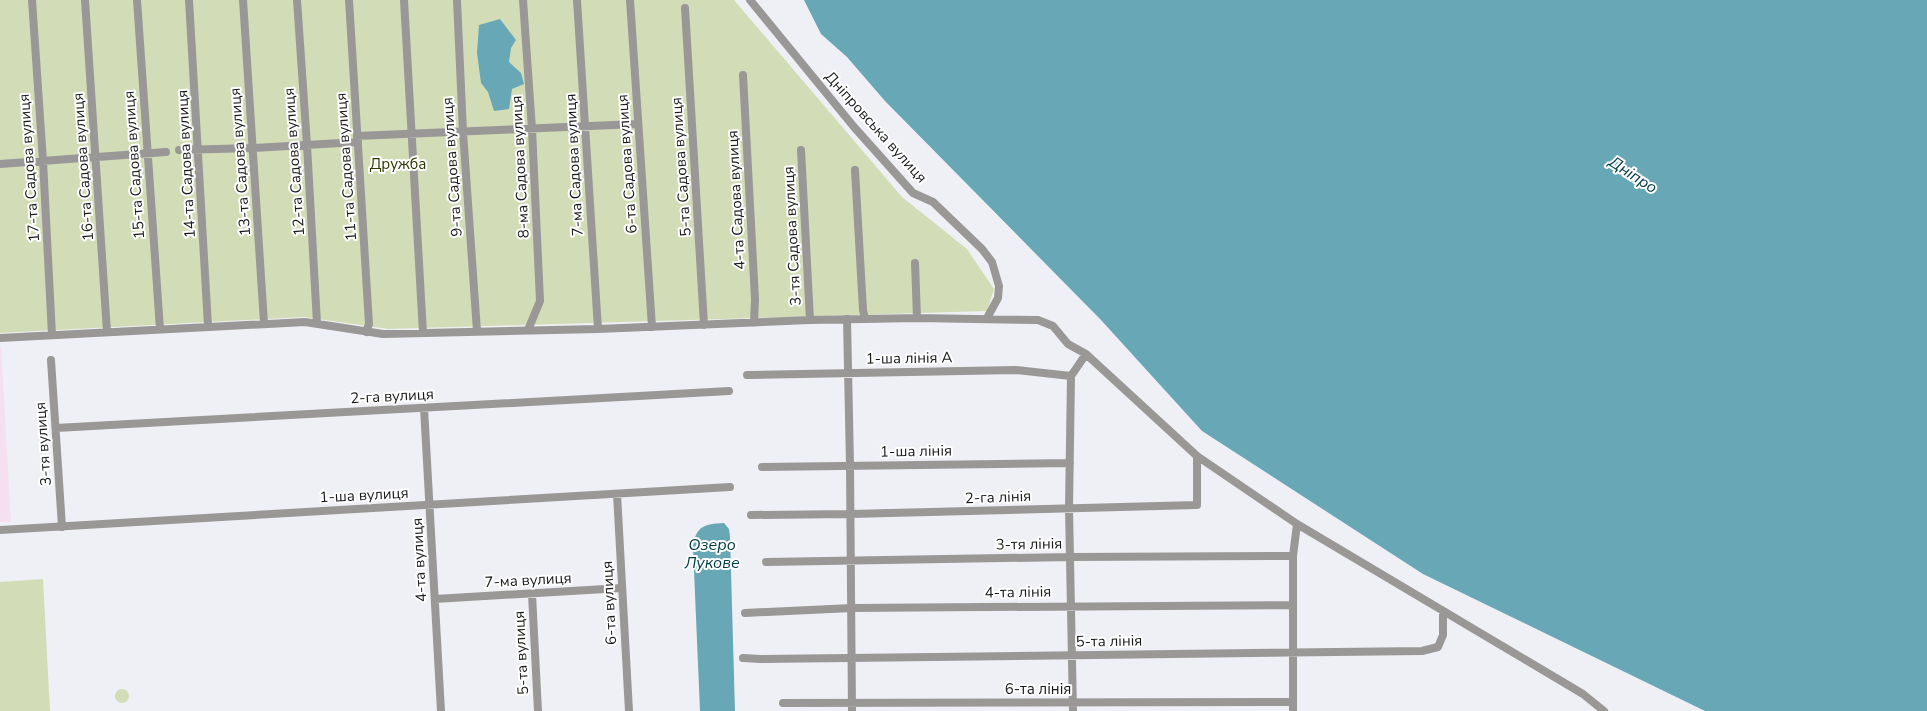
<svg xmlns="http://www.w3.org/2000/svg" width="1927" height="711" viewBox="0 0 1927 711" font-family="'Nunito Sans',sans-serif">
<rect width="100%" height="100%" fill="#eff0f5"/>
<path fill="#f4e0ef" d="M0,347H1L11,522H0Z"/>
<path fill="#d2ddb7" d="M0,0H734L902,197L967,249L994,289L987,311L388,329L304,317L0,333Z
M43,579L50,711H0V582Z
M115 696a7 7 0 1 1 14 0a7 7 0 1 1-14 0Z"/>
<path fill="#68a7b5" d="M804,0H1927V711H1705L1423,574L1202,431L1101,320L885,101L847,57L821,34Z
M500,19L516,40L511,48L509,62L521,73L524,84L512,89L509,109L494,111L488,92L481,83L477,53L479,25Z
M724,523L729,529L730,536L735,711H700L693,547C696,526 704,524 724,523Z"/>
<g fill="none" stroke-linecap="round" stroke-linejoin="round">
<path stroke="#9a9797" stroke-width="8" d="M32,0L43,161L52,335
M85,0L107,332
M137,0L160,329
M189,0L208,326
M243,0L264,323
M297,0L307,145L317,323
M349,0L369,324L366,332
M404,0L423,333
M457,0L463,132L477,331
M523,0L532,129L540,301L528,330
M577,0L598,329
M630,0L652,327
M750,0L854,127L913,193L933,202L982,249L992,262L999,286L998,298L987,318
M685,8L704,325
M743,75L755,299L754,323
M179,150L253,148L358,142L357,136L637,124
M801,150L810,320
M0,164L166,152
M855,170L863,310L865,319
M915,263L917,318
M847,319L850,465L852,711
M0,338L305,322L383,334L598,329L810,320L917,318L1038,320L1053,326L1068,344L1086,354L1197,456L1297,524L1583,694L1604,711
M51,360L62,527
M747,375L1016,370L1071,376
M424,408L441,711
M56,428L729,391
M762,467L1070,463
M617,494L629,711
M751,515L851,514L1197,505V456
M0,530L730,487
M766,562L1070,557L1293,556
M532,594L538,711
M435,599L622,588
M745,613L852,608L1293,605
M743,658L760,659L1422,651L1438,647L1443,635V611
M783,703L1293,702
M1073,711L1069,508L1071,376L1086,354
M1293,711V556L1297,524"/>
</g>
<g text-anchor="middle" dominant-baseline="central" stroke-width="4" stroke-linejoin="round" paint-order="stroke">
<g font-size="15" fill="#19191b" stroke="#fff">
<text transform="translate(876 127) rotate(48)">Дніпровська вулиця</text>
<text transform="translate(240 162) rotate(-94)">13-та Садова вулиця</text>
<text transform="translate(294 162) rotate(-94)">12-та Садова вулиця</text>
<text transform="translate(186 164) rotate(-93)">14-та Садова вулиця</text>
<text transform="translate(627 164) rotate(-94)">6-та Садова вулиця</text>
<text transform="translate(134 165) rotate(-94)">15-та Садова вулиця</text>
<text transform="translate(574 165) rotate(-93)">7-ма Садова вулиця</text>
<text transform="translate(83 167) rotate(-94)">16-та Садова вулиця</text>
<text transform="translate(346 167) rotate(-94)">11-та Садова вулиця</text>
<text transform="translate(452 167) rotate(-94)">9-та Садова вулиця</text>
<text transform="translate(520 167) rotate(-93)">8-ма Садова вулиця</text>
<text transform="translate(681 167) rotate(-94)">5-та Садова вулиця</text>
<text transform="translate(29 168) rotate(-94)">17-та Садова вулиця</text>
<text transform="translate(736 200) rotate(-93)">4-та Садова вулиця</text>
<text transform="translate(792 236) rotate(-93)">3-тя Садова вулиця</text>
<text transform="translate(909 358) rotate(-1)">1-ша лінія А</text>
<text transform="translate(392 396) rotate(-3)">2-га вулиця</text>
<text transform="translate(43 444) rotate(-94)">3-тя вулиця</text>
<text transform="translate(916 451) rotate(-1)">1-ша лінія</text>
<text transform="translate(364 495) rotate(-3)">1-ша вулиця</text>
<text transform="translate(998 497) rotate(-2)">2-га лінія</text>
<text transform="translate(1029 544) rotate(-1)">3-тя лінія</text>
<text transform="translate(419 560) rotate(-93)">4-та вулиця</text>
<text transform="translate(528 580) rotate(-3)">7-ма вулиця</text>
<text transform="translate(1018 592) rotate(-1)">4-та лінія</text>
<text transform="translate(609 603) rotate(-93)">6-та вулиця</text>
<text transform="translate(1109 641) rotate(-1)">5-та лінія</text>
<text transform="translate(521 653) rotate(-93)">5-та вулиця</text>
<text x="1038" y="689">6-та лінія</text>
</g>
<g font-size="15" fill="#2e3900" stroke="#fff">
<text x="398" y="164">Дружба</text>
</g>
<g font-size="16" font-style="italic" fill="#003b46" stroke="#fff">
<text transform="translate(1633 175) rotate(33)">Дніпро</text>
<text x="712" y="545">Озеро<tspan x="712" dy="18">Лукове</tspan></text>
</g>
</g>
</svg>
